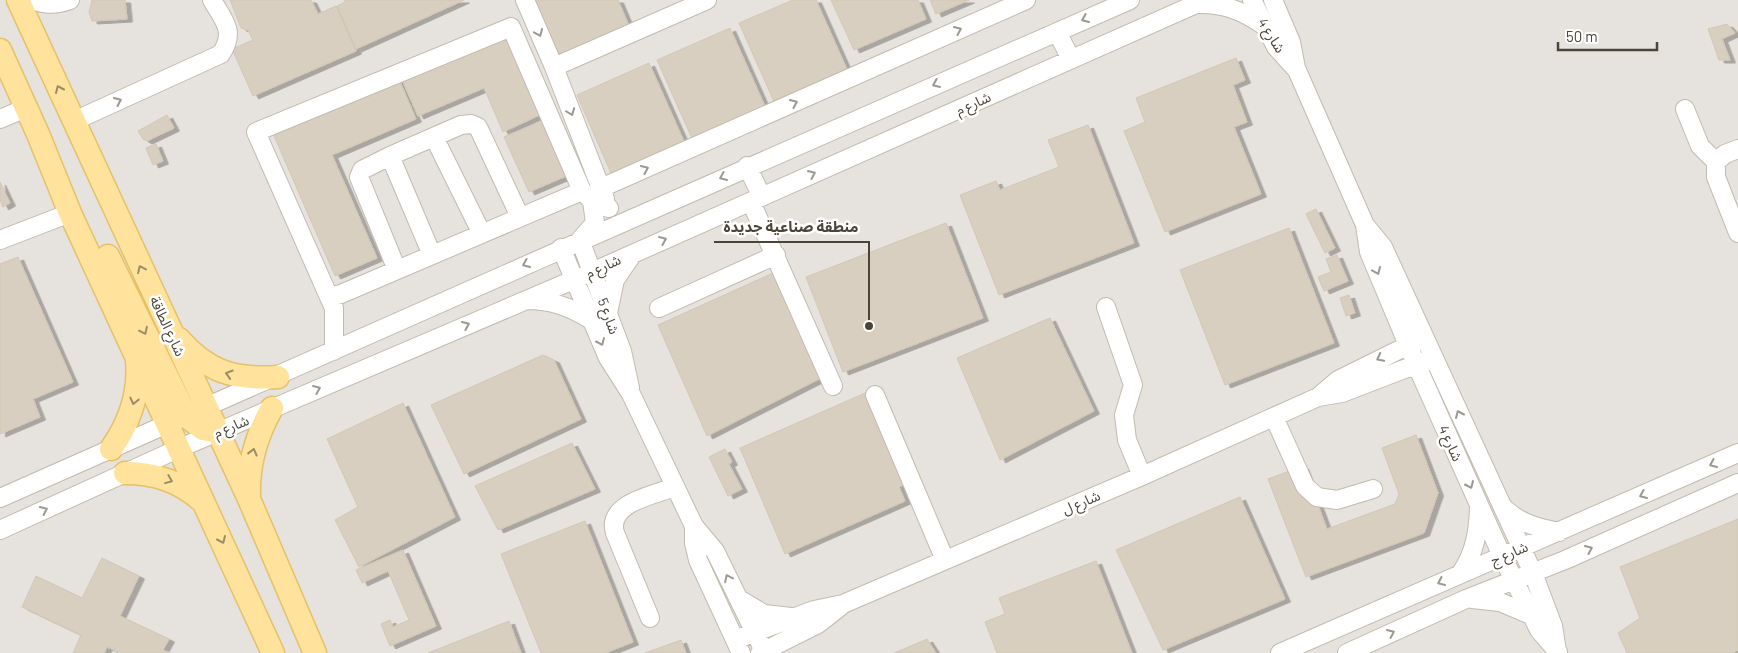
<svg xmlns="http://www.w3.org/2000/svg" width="1738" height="653" viewBox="0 0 1738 653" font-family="Barlow,'Noto Sans Arabic',sans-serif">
<defs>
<filter id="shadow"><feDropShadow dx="5.5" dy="3" stdDeviation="0" flood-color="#0004"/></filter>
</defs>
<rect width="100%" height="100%" fill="#f6f3ec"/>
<path fill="#e6e2dd" d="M0,0H1738V653H0Z"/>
<path fill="#d8cfc1" stroke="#d3c7b4" filter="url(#shadow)" d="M92,0H125L127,19L92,21L89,12Z
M230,0H311L318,14L336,6L356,51L253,96L232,49L253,40L248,30L241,28Z
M344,0H464L356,49L337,6L345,2Z
M531,0H618L629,26L556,57Z
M793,0H816L849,74L776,106L739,23Z
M831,0H918L926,19L854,50Z
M930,0H969L936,14Z
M1727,24L1735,33L1722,39L1730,60H1719L1708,29Z
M730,28L767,111L694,143L657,60Z
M508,29L544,113L503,132L484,88L418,116L400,75Z
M1236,58L1245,80L1233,85L1247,122L1234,127L1261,194L1165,232L1124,131L1145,122L1136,98Z
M649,63L686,146L613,178L577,95Z
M397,75L416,119L332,155L377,258L335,276L271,129Z
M167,115L174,128L147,141L143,139L138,131Z
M547,119L571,174L529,192L504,137Z
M1088,125L1134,243L999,295L960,195L996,181L1000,190L1059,167L1048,140Z
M156,144L163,161L153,165L146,148Z
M0,182L10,203L3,207L0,200Z
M1316,209L1335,248L1325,253L1306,214Z
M946,223L983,318L843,372L806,277Z
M1289,228L1334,343L1225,385L1180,270Z
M1337,255L1348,281L1324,291L1318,277L1331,272L1326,259Z
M18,257L73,382L33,399L40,417L0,434V264Z
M773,273L823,377L707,436L658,325Z
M1349,295L1355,313L1346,316L1340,298Z
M1050,318L1094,411L1000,460L957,358Z
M543,355L554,360L581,419L464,474L431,405Z
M872,390L908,483L899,487L905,501L785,554L740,448Z
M403,403L455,517L359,567L335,520L358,507L327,439Z
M1416,435L1438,493L1424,533L1306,577L1268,479L1303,466L1327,529L1395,504L1399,494L1382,448Z
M572,443L595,489L498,530L475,486Z
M725,449L732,462L729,464L742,489L728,496L709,457Z
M1240,497L1285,599L1163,650L1116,550Z
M1738,519V650L1732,653H1627L1618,633L1640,618L1620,567Z
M585,521L633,642L605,653H541L501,554Z
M403,550L436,626L390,646L381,624L390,620L393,627L409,620L388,571L362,583L356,570Z
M102,558L139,576L120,616L169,639L163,650L170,653H121L107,647L104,653H73L81,635L22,607L36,576L82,598Z
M1096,561L1132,653H997L985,622L1005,614L999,598Z
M509,621L521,653H428Z
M927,639L936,653H894L918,643Z
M681,640L686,653H645Z"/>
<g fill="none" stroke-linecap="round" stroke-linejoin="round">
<defs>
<path id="minor" d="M32,0C46,5 56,5 70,0
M525,0L554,67L605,199
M1252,0L1276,47L1295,68
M1273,0L1291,42L1296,68L1365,225L1369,252L1416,364L1502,556L1539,630L1558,652
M1196,4C1222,3 1241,10 1263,25
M1057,32L1071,59
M554,67L707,0
M1685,109L1700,146L1716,162
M0,119L26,108
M74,121L221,54C236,31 224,21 212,0
M434,137L482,234
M1738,149L1725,154L1716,162V177L1738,233
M390,156L461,125L471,124L478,127L520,217
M747,166L762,197
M601,188L1026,0
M592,201L595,223L580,240L622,351L630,388
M751,202L833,386
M1365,225L1383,247L1533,573L1553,626L1557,651
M0,240L70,213
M561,248L608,358L631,394L694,526L715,551L765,653
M397,270L359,177L362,170L390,156L432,255
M329,297L256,132L511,27L582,191
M528,300C552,300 571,307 591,320
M1106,307L1133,385L1124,415L1127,440L1142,476
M659,308L776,255
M608,313L615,280L632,255
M334,351V308L329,297L341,294L582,191L595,204L609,208
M875,395L945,560
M1318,397L1338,380L1419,340
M1274,417L1305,486L1317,497L1337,500L1373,489
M0,498C377,332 752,164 1130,0
M1502,506C1518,523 1538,528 1559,532
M694,526V543L698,560L741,653
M0,530L180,448L592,272L1205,0
M1461,573C1475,552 1478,533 1479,508
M739,599L764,614L791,617
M1472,599L1500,602L1531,615
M650,618L615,533C606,503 654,495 675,487
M735,640L814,610L843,604L1142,476L1318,397L1342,393L1433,358
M760,653L818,624L841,606
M1280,653L1738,453
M1347,653L1466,599L1565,560L1738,483"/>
<path id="major" d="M18,0L249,499L315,653
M0,50L38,134L70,213L273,653
M108,256L187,417L203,429L217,432
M179,339C208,372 234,380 278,377
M111,449C130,422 140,394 137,361
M125,473C155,473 180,481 203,502
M249,495C248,463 256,436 272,408"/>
</defs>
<use href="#minor" stroke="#c2bbae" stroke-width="20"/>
<use href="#major" stroke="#e6c16a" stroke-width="25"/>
<use href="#minor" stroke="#fff" stroke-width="18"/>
<use href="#major" stroke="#ffe39c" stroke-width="22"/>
</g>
<defs><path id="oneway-chevron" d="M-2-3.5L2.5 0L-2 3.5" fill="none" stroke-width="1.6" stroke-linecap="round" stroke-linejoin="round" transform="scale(1.25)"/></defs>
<g stroke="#9c9892">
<use href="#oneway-chevron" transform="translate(1085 19) rotate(157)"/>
<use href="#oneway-chevron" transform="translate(958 30) rotate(-24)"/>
<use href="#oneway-chevron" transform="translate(539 33) rotate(67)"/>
<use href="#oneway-chevron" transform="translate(936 84) rotate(157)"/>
<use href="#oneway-chevron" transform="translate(118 101) rotate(-24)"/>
<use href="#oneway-chevron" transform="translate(794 103) rotate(-24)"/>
<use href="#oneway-chevron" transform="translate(571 112) rotate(69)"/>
<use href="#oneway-chevron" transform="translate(645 169) rotate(-24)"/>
<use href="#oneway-chevron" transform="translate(812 174) rotate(-24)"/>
<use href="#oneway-chevron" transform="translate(723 177) rotate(156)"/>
<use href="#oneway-chevron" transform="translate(663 240) rotate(-23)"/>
<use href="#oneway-chevron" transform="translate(526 264) rotate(156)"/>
<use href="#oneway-chevron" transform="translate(1377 271) rotate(67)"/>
<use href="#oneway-chevron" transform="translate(466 325) rotate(-23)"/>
<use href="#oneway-chevron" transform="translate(601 342) rotate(66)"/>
<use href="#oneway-chevron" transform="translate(1380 358) rotate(153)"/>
<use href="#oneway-chevron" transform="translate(317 389) rotate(-23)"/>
<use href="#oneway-chevron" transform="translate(1459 414) rotate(-114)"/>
<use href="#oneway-chevron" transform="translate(1713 464) rotate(156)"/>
<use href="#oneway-chevron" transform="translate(1470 485) rotate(66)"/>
<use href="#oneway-chevron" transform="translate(1643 495) rotate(156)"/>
<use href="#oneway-chevron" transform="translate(44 510) rotate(-25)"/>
<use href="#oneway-chevron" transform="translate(1589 549) rotate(-24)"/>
<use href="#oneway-chevron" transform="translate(728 578) rotate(-116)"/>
<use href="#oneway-chevron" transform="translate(1441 582) rotate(156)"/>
<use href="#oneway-chevron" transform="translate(1391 633) rotate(-24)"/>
</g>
<g stroke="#9c8c66">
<use href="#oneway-chevron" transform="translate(59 89) rotate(-114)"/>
<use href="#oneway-chevron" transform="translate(141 269) rotate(-115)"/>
<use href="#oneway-chevron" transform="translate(144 331) rotate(64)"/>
<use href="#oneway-chevron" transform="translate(229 374) rotate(-163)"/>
<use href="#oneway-chevron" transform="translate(134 401) rotate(103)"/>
<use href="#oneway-chevron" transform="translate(253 452) rotate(-76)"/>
<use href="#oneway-chevron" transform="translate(169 480) rotate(22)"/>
<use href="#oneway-chevron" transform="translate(222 540) rotate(66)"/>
</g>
<g text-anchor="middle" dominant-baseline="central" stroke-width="5" stroke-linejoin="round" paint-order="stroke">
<g font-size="14" fill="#4b4439" stroke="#fff">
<text transform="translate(1272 35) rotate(58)">شارع 4</text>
<text transform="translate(973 103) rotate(-24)">شارع م</text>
<text transform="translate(603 266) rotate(-25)">شارع م</text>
<text transform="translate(609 316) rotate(70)">شارع 5</text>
<text transform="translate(168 326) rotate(65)">شارع الطاقة</text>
<text transform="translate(231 426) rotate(-23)">شارع م</text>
<text transform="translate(1451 443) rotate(66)">شارع 4</text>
<text transform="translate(1081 502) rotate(-23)">شارع ل</text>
<text transform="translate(1509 553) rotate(-23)">شارع ج</text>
</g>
</g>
<path fill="none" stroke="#4b4439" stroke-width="2" d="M869 326L869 242H714"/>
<circle fill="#4b4439" stroke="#fff" stroke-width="2" cx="869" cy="326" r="5"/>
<g font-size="15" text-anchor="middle" font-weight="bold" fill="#4b4439" stroke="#fff" stroke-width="5" stroke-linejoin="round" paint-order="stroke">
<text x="791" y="232">منطقة صناعية جديدة</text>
</g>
<path d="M1558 42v8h99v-8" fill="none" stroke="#4b4439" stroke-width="2.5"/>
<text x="1566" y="42" font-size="15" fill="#4b4439" stroke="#ffffff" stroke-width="4" paint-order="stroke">50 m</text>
</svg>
